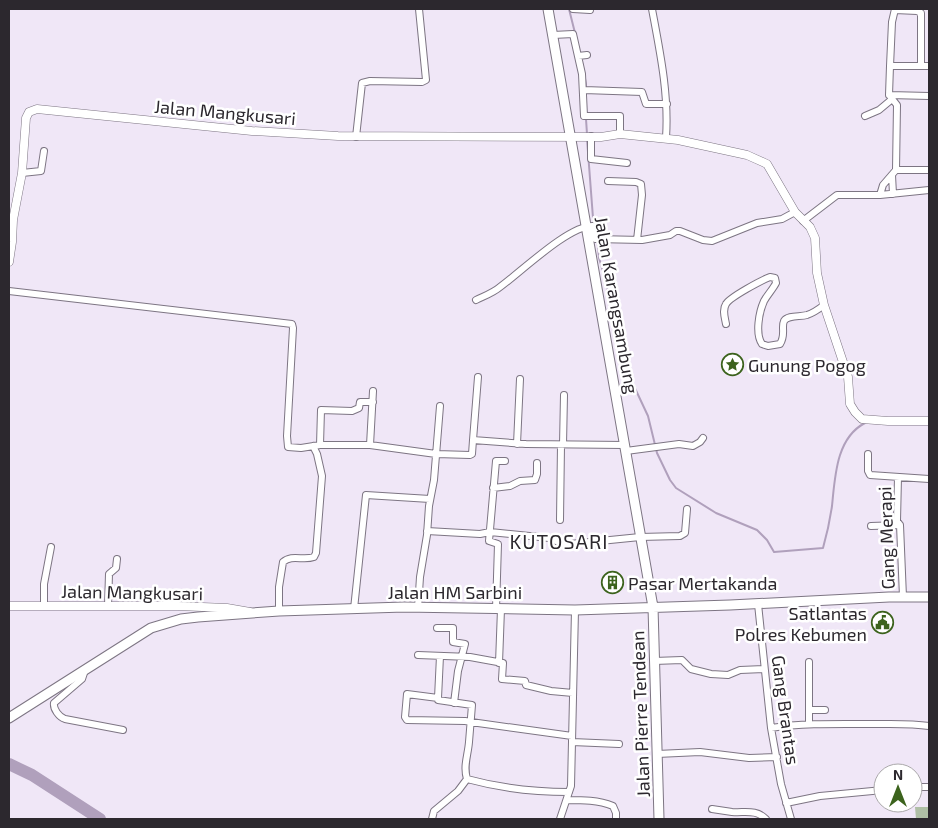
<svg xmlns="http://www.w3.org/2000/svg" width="938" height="828" viewBox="0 0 938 828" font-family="'Exo 2',sans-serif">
<rect width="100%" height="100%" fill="#f0e7f7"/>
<path fill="#afbfa6" d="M915,807H929V819H916Z"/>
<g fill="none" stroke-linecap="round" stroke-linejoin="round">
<path stroke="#b0a0bc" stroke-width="2" d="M569,9L575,33
M581,57L586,84V102
M586,119L587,134
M587,139L593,218L597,234L599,258L606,281L610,306L621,348L633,384L648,416L657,453L670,480L676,488L716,513L757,530L767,540L774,552L823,548C827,534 830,520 832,506C835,477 836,438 865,423"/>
<path stroke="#b0a0bc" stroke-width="12" d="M9,764L32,775L100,819"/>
<defs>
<path id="minor" d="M573,9L590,10
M652,9C660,52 669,94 666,138
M895,10L917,11L921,13V66
M553,35L573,34L582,74L584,116H620V134
M578,56L587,55
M890,66L892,22L895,9
M584,90L642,92L646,104H667
M889,95L929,96
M865,116L879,110L891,100
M591,136V159L627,163
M356,137L362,83L370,81L422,82L426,80L419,9
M896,170H929
M22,173L41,171L44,151
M892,175L893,194
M608,181L636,182L641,184L642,195L637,240
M880,195L883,185L896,170L897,105L889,95L890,66H929
M803,221L837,195H880L929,190
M9,291L292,324L293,328L287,436L288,447L301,448L320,445H370
M476,300C484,296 493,293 500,287C521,272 569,225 593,226V237L595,239L642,240L670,235L676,231H680L703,240L712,241L757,223L782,219L795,212
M726,324C725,318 722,310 726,304C730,297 762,280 770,277L775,278L776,283C773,289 768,294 764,301C759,312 755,334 762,344L768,346L780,344C786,335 781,327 784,321C788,315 800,317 807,315C813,313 819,309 824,305
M373,391L370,445L436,454L470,455L472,454L473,440L526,444L625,445
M473,440L478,377
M517,444L520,379
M320,445L321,410L352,411L359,408L360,402H373
M563,445L564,395
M626,451L679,444L693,446L700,442L703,438
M868,454V471L870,475L929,479
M898,477L897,521L900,525L903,597
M493,488L510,486L520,481L535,480L537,474V463
M560,520L561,445
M871,526L900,525
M427,531L480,534L490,532L549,538L561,543L570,544L640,537L680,536L685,533L687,509
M758,604L771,728L781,784L791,819
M44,606V584L51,547
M108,606L109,574L116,568L117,559
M418,608L420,577L427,535L429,506L434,480L440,406
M354,609L366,495L430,499
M496,609L498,544L489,541L496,461H505
M279,611V587L283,562C292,554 303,561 314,557L316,553L322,476L317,454L313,446
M437,628H453V642L465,644L458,671L454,703
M418,655L470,657L503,663L502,679L525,681L526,685L551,691L573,693
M654,661L682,660L691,669L711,674L728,675L740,670L764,669
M809,662V724
M499,663L501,609
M85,670L82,679L54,703C53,709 59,717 65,719L123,730
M438,698L440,656
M809,710H825
M771,728C804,723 838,724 871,724C891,724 910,723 929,726
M572,742L619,744
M657,754L700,752L749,758L777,757
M913,787H929
M569,792C534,792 500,788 467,779C463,766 468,755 469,742C470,730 471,718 472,705L438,700V698L407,694L405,717L407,720L465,721L478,723L572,736
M567,800C583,800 598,800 613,806L616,813V819
M786,803L820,796L883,790
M712,809C719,810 725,811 732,812C745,813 756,809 766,819
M432,819L434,811L458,791L467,779
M560,819L571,786L575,610"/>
<path id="tertiary" d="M9,262L12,242L13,220L22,173L26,118L29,112L37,109L252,131L338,136L601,137L620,134L678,140L747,155L767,164L795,212L810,227L815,238L817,273L824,305L848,377L850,404L855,412L862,419L888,421H929
M9,606H178L227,608L250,612"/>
<path id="secondary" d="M548,9L653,607L659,819
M9,718L151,628L181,619L198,617L279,611L404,607L575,610L730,605L889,597H929"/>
</defs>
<use href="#minor" stroke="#7d7583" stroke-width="8"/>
<use href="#tertiary" stroke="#7d7583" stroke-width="9"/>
<use href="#secondary" stroke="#7d7583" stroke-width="11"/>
<use href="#minor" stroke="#fff" stroke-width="6"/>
<use href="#tertiary" stroke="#fff" stroke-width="8"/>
<use href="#secondary" stroke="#fff" stroke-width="9"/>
</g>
<defs>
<symbol id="sight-ring" viewBox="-11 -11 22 22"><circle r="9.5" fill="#fff" stroke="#3c631d" stroke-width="1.5"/><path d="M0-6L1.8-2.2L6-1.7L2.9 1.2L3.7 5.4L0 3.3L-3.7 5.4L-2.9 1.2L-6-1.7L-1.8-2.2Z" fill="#3c631d"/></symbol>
<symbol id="building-ring" viewBox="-11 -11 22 22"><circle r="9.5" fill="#fff" stroke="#3c631d" stroke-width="1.5"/><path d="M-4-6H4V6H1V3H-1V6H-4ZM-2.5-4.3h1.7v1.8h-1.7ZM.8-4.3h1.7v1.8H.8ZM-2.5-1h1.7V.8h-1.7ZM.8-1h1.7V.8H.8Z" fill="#3c631d"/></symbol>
<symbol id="civic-ring" viewBox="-11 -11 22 22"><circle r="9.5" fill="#fff" stroke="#3c631d" stroke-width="1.5"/><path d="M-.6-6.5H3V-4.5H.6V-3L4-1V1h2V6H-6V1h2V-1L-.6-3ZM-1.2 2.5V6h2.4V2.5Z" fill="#3c631d"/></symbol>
</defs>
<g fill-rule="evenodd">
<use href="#sight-ring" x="720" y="352" width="25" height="25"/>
<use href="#building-ring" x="600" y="570" width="25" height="25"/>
<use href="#civic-ring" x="870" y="610" width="25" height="25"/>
</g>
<g text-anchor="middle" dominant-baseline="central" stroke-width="5" stroke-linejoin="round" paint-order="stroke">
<g font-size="18" fill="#2c282e" stroke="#fff">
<text transform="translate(225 112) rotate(5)">Jalan Mangkusari</text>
<text transform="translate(617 305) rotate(80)">Jalan Karangsambung</text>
<text transform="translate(886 538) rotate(-92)">Gang Merapi</text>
<text transform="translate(132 592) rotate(1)">Jalan Mangkusari</text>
<text x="455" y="592">Jalan HM Sarbini</text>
<text transform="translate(786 710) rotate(82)">Gang Brantas</text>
<text transform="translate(640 714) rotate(-92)">Jalan Pierre Tendean</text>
</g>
<g font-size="18" fill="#2c282e" stroke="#fff" text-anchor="start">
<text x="748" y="365">Gunung Pogog</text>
<text x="628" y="583">Pasar Mertakanda</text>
<text x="867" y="613" text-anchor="end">Satlantas<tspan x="867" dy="21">Polres Kebumen</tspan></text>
</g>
<g font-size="20" letter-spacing="1" fill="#2c282e" stroke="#fff">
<text x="559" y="541">KUTOSARI</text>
</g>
</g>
<rect width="938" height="828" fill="none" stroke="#2c282e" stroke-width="20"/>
<g transform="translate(898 788)"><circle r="24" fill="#ffffff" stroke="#aba9ab"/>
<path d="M0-4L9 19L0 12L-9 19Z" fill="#3c631d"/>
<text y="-8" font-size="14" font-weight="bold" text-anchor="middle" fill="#2c282e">N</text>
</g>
</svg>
